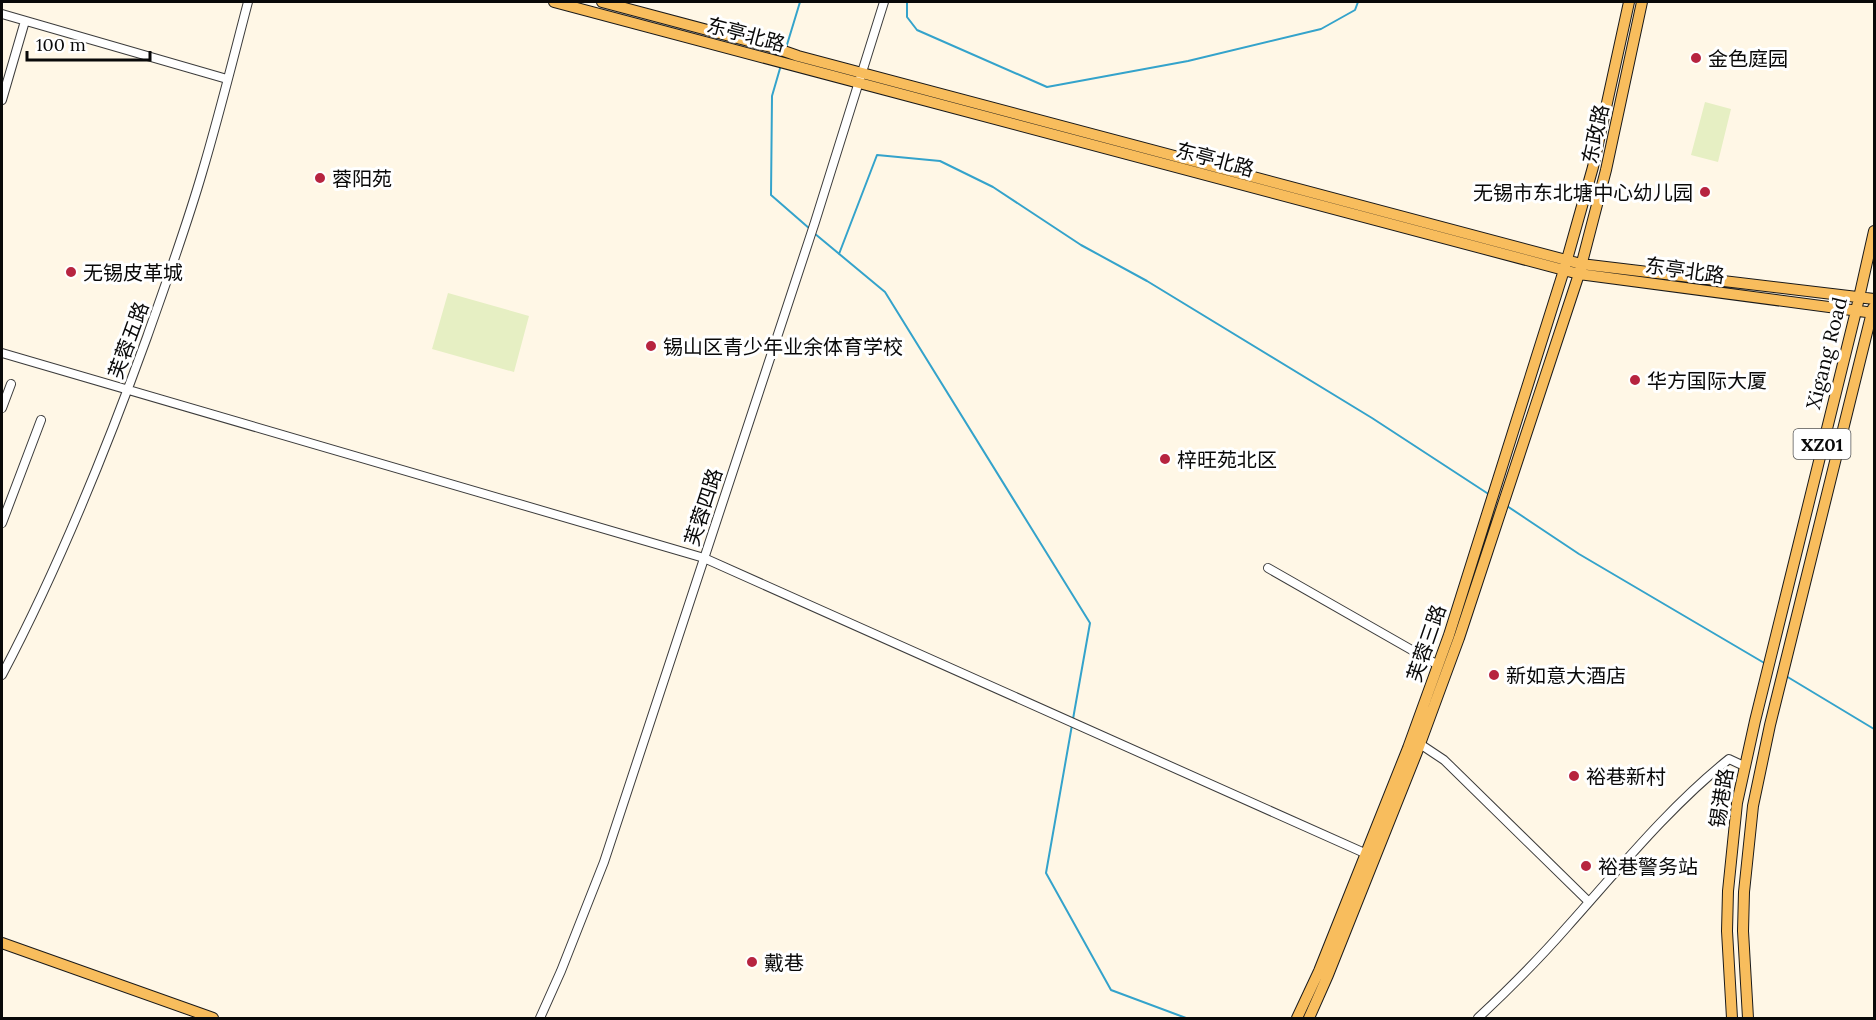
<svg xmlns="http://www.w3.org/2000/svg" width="1876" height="1020" viewBox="0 0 1876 1020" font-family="Lora,'Noto Sans SC',serif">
<rect width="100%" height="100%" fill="#fff7e6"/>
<path fill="#e6efc3" d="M1705,102L1731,109L1718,162L1691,155Z
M448,293L529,316L514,372L432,349Z"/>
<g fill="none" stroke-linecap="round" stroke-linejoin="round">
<path stroke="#34a3cb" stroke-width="2" d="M851,2H852
M907,2V17L917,30L1047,87L1188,61L1321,29L1355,10L1358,2
M786,48L800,2
M781,65L772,96L771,195L810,229
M814,233L885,292L1090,623L1073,719
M839,254L877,155L940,161L993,187L1081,245L1147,281L1372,418L1490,495
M1507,506L1579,554L1766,664
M1786,676L1874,729
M1072,725L1046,873L1111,990L1186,1018"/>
<defs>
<path id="minor" d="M2,14L227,79
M2,100L25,21
M2,353L704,558L1369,855
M2,408L11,384
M2,523L41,420
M1268,568L1438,665
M2,675C59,567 105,453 147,337C166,283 186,228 202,173C219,116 233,59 248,2
M1420,744L1444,760L1589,902
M540,1018L561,971L604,862L815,222L884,2
M1478,1018C1509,989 1539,959 1567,927C1619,869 1668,808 1729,759L1744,766"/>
<path id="major" d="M554,2L1579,274L1874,313
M602,2L775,48L798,56L1581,264L1874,299
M2,943L213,1018
M1297,1018L1319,971L1408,748L1449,635L1564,270L1593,167L1629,2
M1309,1018L1328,975L1417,752L1459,638L1579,274L1606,170L1642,2
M1732,1018L1727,931L1728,891L1737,803L1755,721L1856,311L1874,231
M1748,1018L1743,931L1744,892L1753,806L1770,725L1873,308"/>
</defs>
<use href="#minor" stroke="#3c3c3c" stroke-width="10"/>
<use href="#major" stroke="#1a1a1a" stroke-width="12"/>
<use href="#minor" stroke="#fff" stroke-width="8"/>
<use href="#major" stroke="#f8bd5d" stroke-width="10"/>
</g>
<g fill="#b7243f" stroke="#fff" stroke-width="2">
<circle cx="1696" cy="58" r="6"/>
<circle cx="320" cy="178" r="6"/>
<circle cx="1705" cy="192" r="6"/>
<circle cx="71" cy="272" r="6"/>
<circle cx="651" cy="346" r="6"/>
<circle cx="1635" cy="380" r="6"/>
<circle cx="1165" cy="459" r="6"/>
<circle cx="1494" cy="675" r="6"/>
<circle cx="1574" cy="776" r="6"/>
<circle cx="1586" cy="866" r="6"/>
<circle cx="752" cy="962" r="6"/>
</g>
<g text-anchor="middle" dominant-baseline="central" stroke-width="6" stroke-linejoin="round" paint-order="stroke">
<rect fill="#fff" stroke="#535353" stroke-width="1.5" x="1793.5" y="429" width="57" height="30" rx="4.5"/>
<g font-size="18" font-weight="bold" fill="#090909">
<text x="1822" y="444">XZ01</text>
</g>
<g font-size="20" fill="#090909" stroke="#fff">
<text transform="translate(746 34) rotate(15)">东亭北路</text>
<text transform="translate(1595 134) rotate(-78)">东政路</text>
<text transform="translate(1215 159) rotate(15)">东亭北路</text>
<text transform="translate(1685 270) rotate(8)">东亭北路</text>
<text transform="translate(128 340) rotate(-70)">芙蓉五路</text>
<text transform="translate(1826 353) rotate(-76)">Xigang Road</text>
<text transform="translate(703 507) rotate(-72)">芙蓉四路</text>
<text transform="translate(1426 643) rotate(-71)">芙蓉三路</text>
<text transform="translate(1721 798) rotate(-81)">锡港路</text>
</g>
<g font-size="20" fill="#090909" stroke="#fff" text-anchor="start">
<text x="1708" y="58">金色庭园</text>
<text x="332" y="178">蓉阳苑</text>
<text x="1693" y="192" text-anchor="end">无锡市东北塘中心幼儿园</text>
<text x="83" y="272">无锡皮革城</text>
<text x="663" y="346">锡山区青少年业余体育学校</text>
<text x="1647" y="380">华方国际大厦</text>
<text x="1177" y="459">梓旺苑北区</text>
<text x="1506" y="675">新如意大酒店</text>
<text x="1586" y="776">裕巷新村</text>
<text x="1598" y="866">裕巷警务站</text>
<text x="764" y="962">戴巷</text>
</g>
</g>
<rect width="1876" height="1020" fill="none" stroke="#090909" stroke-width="6"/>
<path d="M27 51v9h123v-9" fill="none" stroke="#090909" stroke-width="3"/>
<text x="36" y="51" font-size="18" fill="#090909" stroke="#ffffff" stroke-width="4.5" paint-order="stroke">100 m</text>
</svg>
